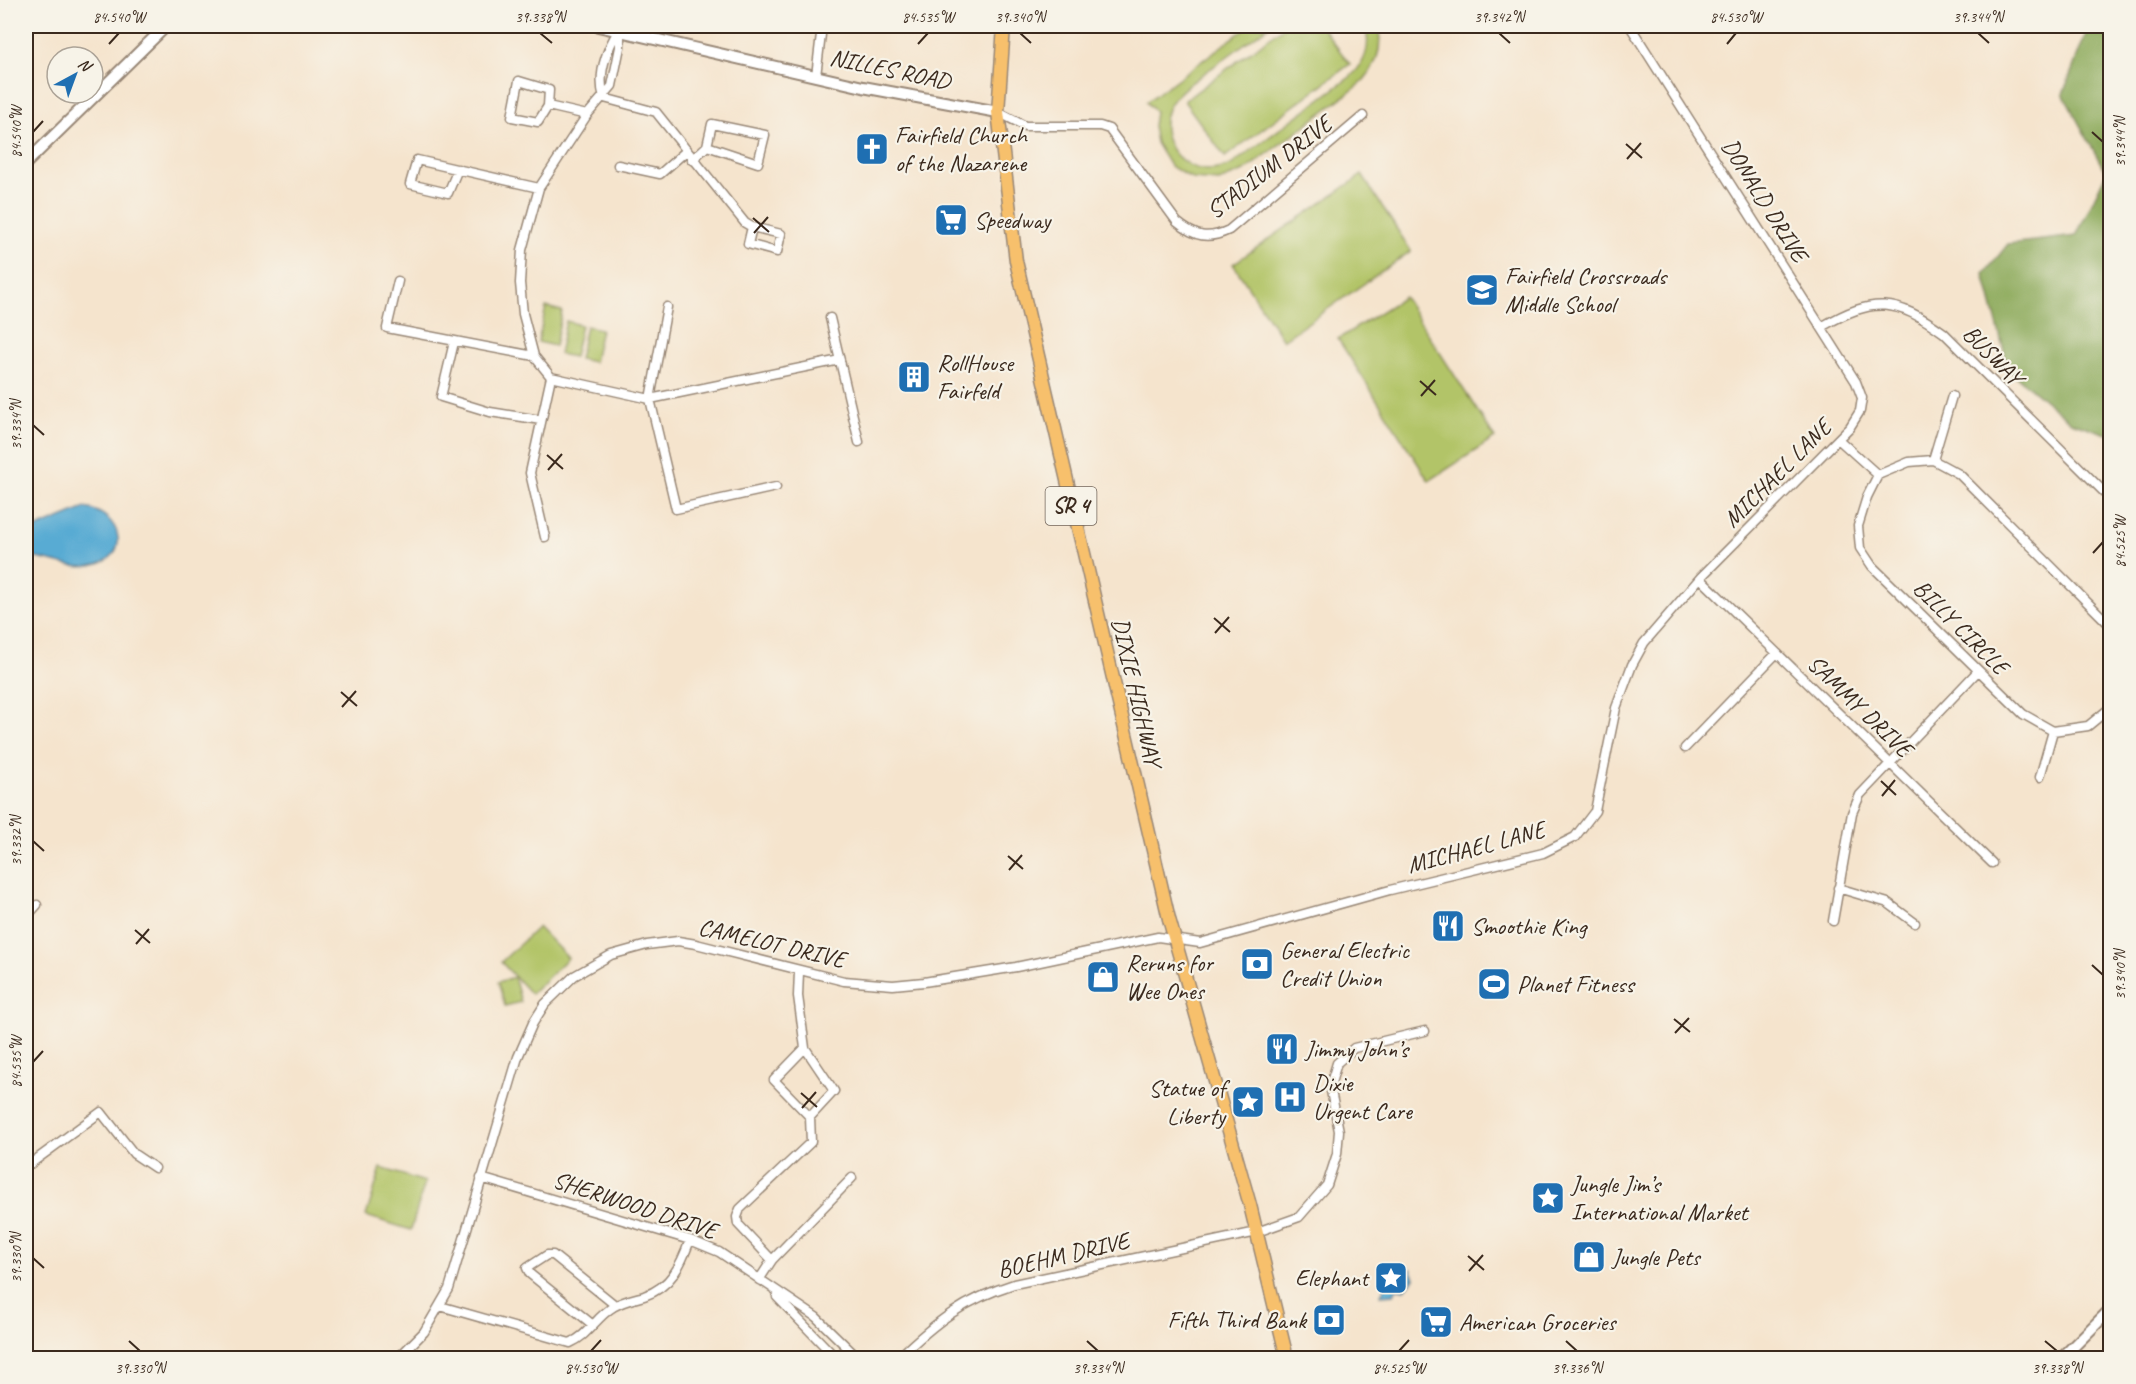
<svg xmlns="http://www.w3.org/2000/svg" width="2136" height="1384" viewBox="0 0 2136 1384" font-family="Caveat,sans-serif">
<rect width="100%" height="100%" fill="#f7f3e8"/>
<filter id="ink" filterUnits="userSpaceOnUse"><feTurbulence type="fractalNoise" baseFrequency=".0167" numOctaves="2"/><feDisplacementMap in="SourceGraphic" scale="12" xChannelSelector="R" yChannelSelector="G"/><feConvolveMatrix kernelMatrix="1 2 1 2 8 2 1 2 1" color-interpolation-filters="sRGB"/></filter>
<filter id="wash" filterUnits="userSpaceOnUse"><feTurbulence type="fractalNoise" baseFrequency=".008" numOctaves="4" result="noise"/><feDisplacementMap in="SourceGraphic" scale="24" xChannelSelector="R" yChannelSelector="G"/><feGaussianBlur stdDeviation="1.35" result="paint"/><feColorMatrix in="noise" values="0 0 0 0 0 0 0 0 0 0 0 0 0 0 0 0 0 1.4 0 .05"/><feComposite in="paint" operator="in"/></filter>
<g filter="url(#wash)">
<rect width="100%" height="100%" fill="#f5e4cd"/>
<path fill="#b2c468" stroke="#767743" stroke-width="1.5" d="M1249,26H1269C1248,41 1227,57 1206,72C1195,80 1182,88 1174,99C1159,118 1163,146 1183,161C1197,172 1214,172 1231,165L1350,77C1366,63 1371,45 1365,26H1378C1384,49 1375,70 1358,86L1244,171L1219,181L1193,179L1170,166L1156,143L1153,126L1155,111L1146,102Z
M1285,26H1321L1350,64L1225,157L1184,101Z
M1362,175L1411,251L1283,340L1233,264Z
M1404,297L1495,438L1429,481L1338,339Z
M546,307L562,311L555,346L538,342Z
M566,321L581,325L574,357L559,354Z
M586,326L601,329L594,362L579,359Z
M538,927L568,958L531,994L501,962Z
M514,977L521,1002L505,1006L498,982Z
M381,1168L425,1182L411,1230L366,1216Z"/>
<path fill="#8daa5c" stroke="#646a3d" stroke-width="1.5" d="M2089,26H2110V435L2071,422L2009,370L1984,274L2008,244L2076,236L2106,173L2063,94Z"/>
<path fill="#58abd3" stroke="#4a6a78" stroke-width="1.5" d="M85,508C124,514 132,560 90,566C69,570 47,557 26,557V540L37,528Z
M1411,1269L1415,1278L1405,1289L1397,1288L1394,1294L1381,1295L1388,1276Z"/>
</g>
<g filter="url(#ink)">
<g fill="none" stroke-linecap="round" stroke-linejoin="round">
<defs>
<path id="minor" d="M620,26V47L612,86L587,115L539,188L522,250L520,283L523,314L534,356L551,377L650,399L676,509L776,487
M816,76L822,26
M604,98L656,112L745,223L752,227L748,244L777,252L781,234L752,227
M604,98C597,75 606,51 618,31
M548,106L538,122L512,117L519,81L549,90L548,106L587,115
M998,112L1025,126H1100L1109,129L1177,222C1195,237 1208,240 1229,230L1363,116
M692,160L707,146L712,124L765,135L758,163L707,146
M618,165L660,174L685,152
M458,169L448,193L410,184L417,160L539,188
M398,281L387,328L534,356
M667,307L650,399L840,360
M830,318L859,442
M1823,326C1873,297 1896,298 1944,333L2110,498
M454,342L441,397L490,412L541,420
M1838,439L1878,475
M1933,460L1952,396
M545,537L530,473L551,377
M1700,578L1992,863
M2110,625L1959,474L1933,460L1909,462L1878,475L1867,497L1858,526L1860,548L1872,566L2023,714L2053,731L2088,726L2110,708
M1685,748L1777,653
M2040,777L2053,731
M1838,888L1888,903L1915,923
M26,917L37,905
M1833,921L1852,813L1860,795L1977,672
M799,972L798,996L805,1048
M26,1167L101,1112L134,1154L155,1168
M481,1178L690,1240L719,1252L816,1317L858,1358
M772,1260L738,1224L737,1217L740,1209L811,1142L810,1117L774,1080L805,1048L834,1091L810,1117
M759,1280L772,1260L852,1178
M777,1297L836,1358
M440,1306L570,1343C588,1336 596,1317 613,1307C622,1301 633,1299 644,1296C671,1287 681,1265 690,1240
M593,1325L530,1274L527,1268L547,1255H553L615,1305
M398,1358L424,1332L449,1289L518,1057L533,1023L545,1004L574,976L611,955L647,945L678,941L696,944L844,981L893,985L924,982L1016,967L1158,937L1200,943L1390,890L1543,853L1575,837L1595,811L1616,708L1632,665L1644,643L1700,578L1850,427L1860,411L1862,398L1856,382L1630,26
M898,1358C936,1322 963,1300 1014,1284L1257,1232L1299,1217L1327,1185L1337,1154L1339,1131L1330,1086L1337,1063L1354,1048L1425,1031"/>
<path id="tertiary" d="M598,26L863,87L998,112
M26,163L166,26
M2062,1358L2110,1310"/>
<path id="primary" d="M1004,26L998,112L1016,261L1169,919L1250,1205L1287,1358"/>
</defs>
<use href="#minor" stroke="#988776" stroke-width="11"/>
<use href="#tertiary" stroke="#988776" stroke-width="14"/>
<use href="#primary" stroke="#988776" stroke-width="15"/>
<use href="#minor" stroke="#fff" stroke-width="8"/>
<use href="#tertiary" stroke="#fff" stroke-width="10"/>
<use href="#primary" stroke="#f7c06c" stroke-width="12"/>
<path stroke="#3b2a1e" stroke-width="3" stroke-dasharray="9 4.5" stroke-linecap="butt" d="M1361,1356L1366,1358"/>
</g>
</g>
<path fill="none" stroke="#3b2a1e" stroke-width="2" d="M540,33L552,43M1020,33L1031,43M1499,33L1510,43M1978,33L1989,43M109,44L119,33M918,44L928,33M1727,44L1736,33M33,132L43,121M2092,132L2103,142M1626,144L1642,158M1627,159L1641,143M753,218L769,232M754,233L768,217M1420,381L1436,395M1421,396L1435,380M33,425L44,435M547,455L563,469M548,470L562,454M2093,553L2103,542M1214,618L1230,632M1215,633L1229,617M341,692L357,706M342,707L356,691M1881,781L1896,795M1882,796L1895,780M33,841L44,851M1008,856L1023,869M1009,870L1022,855M135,930L150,943M136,944L149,929M2092,965L2103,975M1674,1019L1690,1032M1675,1033L1689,1018M33,1062L43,1051M801,1093L817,1107M802,1108L816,1092M1468,1256L1484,1270M33,1258L44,1268M1469,1271L1483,1255M129,1341L140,1351M1087,1341L1098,1351M1566,1341L1577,1351M2045,1341L2057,1351M591,1351L601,1340M1399,1351L1409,1340"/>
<defs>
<symbol id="church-square" viewBox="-11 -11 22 22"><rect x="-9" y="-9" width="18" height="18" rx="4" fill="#1f6fb2" stroke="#f7f3e8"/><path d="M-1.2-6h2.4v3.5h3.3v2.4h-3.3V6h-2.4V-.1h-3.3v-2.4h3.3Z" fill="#fff"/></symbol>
<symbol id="supermarket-square" viewBox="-11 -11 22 22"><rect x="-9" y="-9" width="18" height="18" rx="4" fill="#1f6fb2" stroke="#f7f3e8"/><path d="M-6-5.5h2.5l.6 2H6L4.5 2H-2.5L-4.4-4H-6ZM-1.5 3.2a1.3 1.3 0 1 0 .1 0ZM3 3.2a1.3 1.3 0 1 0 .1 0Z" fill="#fff"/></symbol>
<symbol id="school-square" viewBox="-11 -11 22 22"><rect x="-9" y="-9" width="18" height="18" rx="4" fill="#1f6fb2" stroke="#f7f3e8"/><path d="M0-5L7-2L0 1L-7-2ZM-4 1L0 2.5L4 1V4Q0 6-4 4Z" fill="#fff"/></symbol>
<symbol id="building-square" viewBox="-11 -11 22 22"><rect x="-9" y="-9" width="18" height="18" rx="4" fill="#1f6fb2" stroke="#f7f3e8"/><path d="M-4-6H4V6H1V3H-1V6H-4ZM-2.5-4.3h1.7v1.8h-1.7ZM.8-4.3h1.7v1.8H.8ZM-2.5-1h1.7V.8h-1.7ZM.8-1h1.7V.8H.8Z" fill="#fff"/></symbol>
<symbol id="restaurant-square" viewBox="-11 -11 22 22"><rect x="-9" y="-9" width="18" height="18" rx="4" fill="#1f6fb2" stroke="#f7f3e8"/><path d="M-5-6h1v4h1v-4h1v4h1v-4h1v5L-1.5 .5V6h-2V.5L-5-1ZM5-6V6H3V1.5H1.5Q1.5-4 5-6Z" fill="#fff"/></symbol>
<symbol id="bank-square" viewBox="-11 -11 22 22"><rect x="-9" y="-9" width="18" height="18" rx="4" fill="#1f6fb2" stroke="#f7f3e8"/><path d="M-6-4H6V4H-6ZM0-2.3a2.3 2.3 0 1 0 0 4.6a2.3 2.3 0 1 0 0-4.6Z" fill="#fff"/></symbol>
<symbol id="shop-square" viewBox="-11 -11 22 22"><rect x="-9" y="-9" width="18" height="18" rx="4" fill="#1f6fb2" stroke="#f7f3e8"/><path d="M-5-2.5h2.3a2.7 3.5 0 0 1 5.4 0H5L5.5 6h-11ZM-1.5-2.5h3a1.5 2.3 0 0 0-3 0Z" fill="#fff"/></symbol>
<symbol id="stadium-square" viewBox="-11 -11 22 22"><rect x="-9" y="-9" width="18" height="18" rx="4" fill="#1f6fb2" stroke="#f7f3e8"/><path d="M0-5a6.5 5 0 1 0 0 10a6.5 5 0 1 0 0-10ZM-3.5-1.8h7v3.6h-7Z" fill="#fff"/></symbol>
<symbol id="hospital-square" viewBox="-11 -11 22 22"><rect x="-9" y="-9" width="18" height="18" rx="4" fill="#1f6fb2" stroke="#f7f3e8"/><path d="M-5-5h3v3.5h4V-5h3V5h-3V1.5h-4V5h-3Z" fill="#fff"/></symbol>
<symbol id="sight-square" viewBox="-11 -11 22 22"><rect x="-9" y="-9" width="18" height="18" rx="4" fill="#1f6fb2" stroke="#f7f3e8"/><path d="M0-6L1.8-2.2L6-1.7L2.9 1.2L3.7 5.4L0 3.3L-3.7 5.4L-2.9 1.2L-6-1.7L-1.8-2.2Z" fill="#fff"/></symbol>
</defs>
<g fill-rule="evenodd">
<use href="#church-square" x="853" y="130" width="38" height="38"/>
<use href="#supermarket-square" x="932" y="201" width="38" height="38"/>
<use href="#school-square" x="1463" y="271" width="38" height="38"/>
<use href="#building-square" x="895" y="358" width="38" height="38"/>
<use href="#restaurant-square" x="1429" y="907" width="38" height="38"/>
<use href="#bank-square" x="1238" y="945" width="38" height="38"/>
<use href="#shop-square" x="1084" y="958" width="38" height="38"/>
<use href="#stadium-square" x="1475" y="965" width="38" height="38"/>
<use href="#restaurant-square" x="1263" y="1030" width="38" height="38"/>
<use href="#hospital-square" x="1271" y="1078" width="38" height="38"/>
<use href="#sight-square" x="1229" y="1083" width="38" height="38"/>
<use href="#sight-square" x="1529" y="1179" width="38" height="38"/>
<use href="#shop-square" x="1570" y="1238" width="38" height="38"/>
<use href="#sight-square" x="1372" y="1259" width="38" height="38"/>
<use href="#bank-square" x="1310" y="1301" width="38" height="38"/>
<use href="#supermarket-square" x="1417" y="1303" width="38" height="38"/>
</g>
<g text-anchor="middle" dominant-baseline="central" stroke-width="4.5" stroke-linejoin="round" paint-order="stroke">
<rect fill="#f7f3e8" stroke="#73665b" stroke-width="1.5" x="1045.5" y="487" width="51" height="38" rx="4.5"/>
<g font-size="22" font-weight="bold" fill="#3b2a1e">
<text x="1071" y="506">SR 4</text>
</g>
<g font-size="24" fill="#3b2a1e" stroke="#f7f3e8">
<text transform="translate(890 69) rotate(12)">NILLES ROAD</text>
<text transform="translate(1269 167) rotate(-38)">STADIUM DRIVE</text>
<text transform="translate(1765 200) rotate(58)">DONALD DRIVE</text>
<text transform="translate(1993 355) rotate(45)">BUSWAY</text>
<text transform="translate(1777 473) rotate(-45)">MICHAEL LANE</text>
<text transform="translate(1961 627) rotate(45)">BILLY CIRCLE</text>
<text transform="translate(1137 692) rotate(77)">DIXIE HIGHWAY</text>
<text transform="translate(1860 706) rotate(44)">SAMMY DRIVE</text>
<text transform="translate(1476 847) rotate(-15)">MICHAEL LANE</text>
<text transform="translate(772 943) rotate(13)">CAMELOT DRIVE</text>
<text transform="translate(635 1205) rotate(18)">SHERWOOD DRIVE</text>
<text transform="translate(1063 1255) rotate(-13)">BOEHM DRIVE</text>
</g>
<g font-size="24" fill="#3b2a1e" stroke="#f7f3e8" text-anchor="start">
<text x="895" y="135">Fairfield Church<tspan x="895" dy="28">of the Nazarene</tspan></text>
<text x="974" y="220">Speedway</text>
<text x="1505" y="276">Fairfield Crossroads<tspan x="1505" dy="28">Middle School</tspan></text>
<text x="937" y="363">RollHouse<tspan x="937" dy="28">Fairfeld</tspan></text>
<text x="1471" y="926">Smoothie King</text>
<text x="1280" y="950">General Electric<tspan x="1280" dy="28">Credit Union</tspan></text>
<text x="1126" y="963">Reruns for<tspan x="1126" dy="28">Wee Ones</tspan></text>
<text x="1517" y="984">Planet Fitness</text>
<text x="1305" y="1049">Jimmy John’s</text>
<text x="1313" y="1083">Dixie<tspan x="1313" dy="28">Urgent Care</tspan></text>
<text x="1225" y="1088" text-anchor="end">Statue of<tspan x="1225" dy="28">Liberty</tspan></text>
<text x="1571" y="1184">Jungle Jim’s<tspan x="1571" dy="28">International Market</tspan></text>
<text x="1612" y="1257">Jungle Pets</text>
<text x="1368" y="1278" text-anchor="end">Elephant</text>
<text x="1306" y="1320" text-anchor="end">Fifth Third Bank</text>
<text x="1459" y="1322">American Groceries</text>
</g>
</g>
<rect width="2136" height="1384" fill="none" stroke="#f7f3e8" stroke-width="66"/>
<g transform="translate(75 75) rotate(41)"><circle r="28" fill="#f7f3e8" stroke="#aca397" stroke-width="1.5"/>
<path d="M0-4.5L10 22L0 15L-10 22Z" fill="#1f6fb2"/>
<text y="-9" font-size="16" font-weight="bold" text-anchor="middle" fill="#3b2a1e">N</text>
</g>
<rect x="33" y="33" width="2070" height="1318" fill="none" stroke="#3b2a1e" stroke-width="2"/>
<g font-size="15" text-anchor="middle" fill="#3b2a1e">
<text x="119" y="22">84.540°W</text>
<text x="540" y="22">39.338°N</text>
<text x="928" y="22">84.535°W</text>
<text x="1020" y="22">39.340°N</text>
<text x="1499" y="22">39.342°N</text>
<text x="1736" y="22">84.530°W</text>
<text x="1978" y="22">39.344°N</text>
<text transform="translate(16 132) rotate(-90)" y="5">84.540°W</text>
<text transform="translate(2120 142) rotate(-90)" y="5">39.344°N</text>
<text transform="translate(16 425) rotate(-90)" y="5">39.334°N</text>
<text transform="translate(2120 542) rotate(-90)" y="5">84.525°W</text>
<text transform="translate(16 841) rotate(-90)" y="5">39.332°N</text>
<text transform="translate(2120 975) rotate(-90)" y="5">39.340°N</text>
<text transform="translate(16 1062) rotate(-90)" y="5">84.535°W</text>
<text transform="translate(16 1258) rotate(-90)" y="5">39.330°N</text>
<text x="140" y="1373">39.330°N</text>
<text x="591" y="1373">84.530°W</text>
<text x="1098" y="1373">39.334°N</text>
<text x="1399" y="1373">84.525°W</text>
<text x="1577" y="1373">39.336°N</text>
<text x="2057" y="1373">39.338°N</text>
</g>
</svg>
